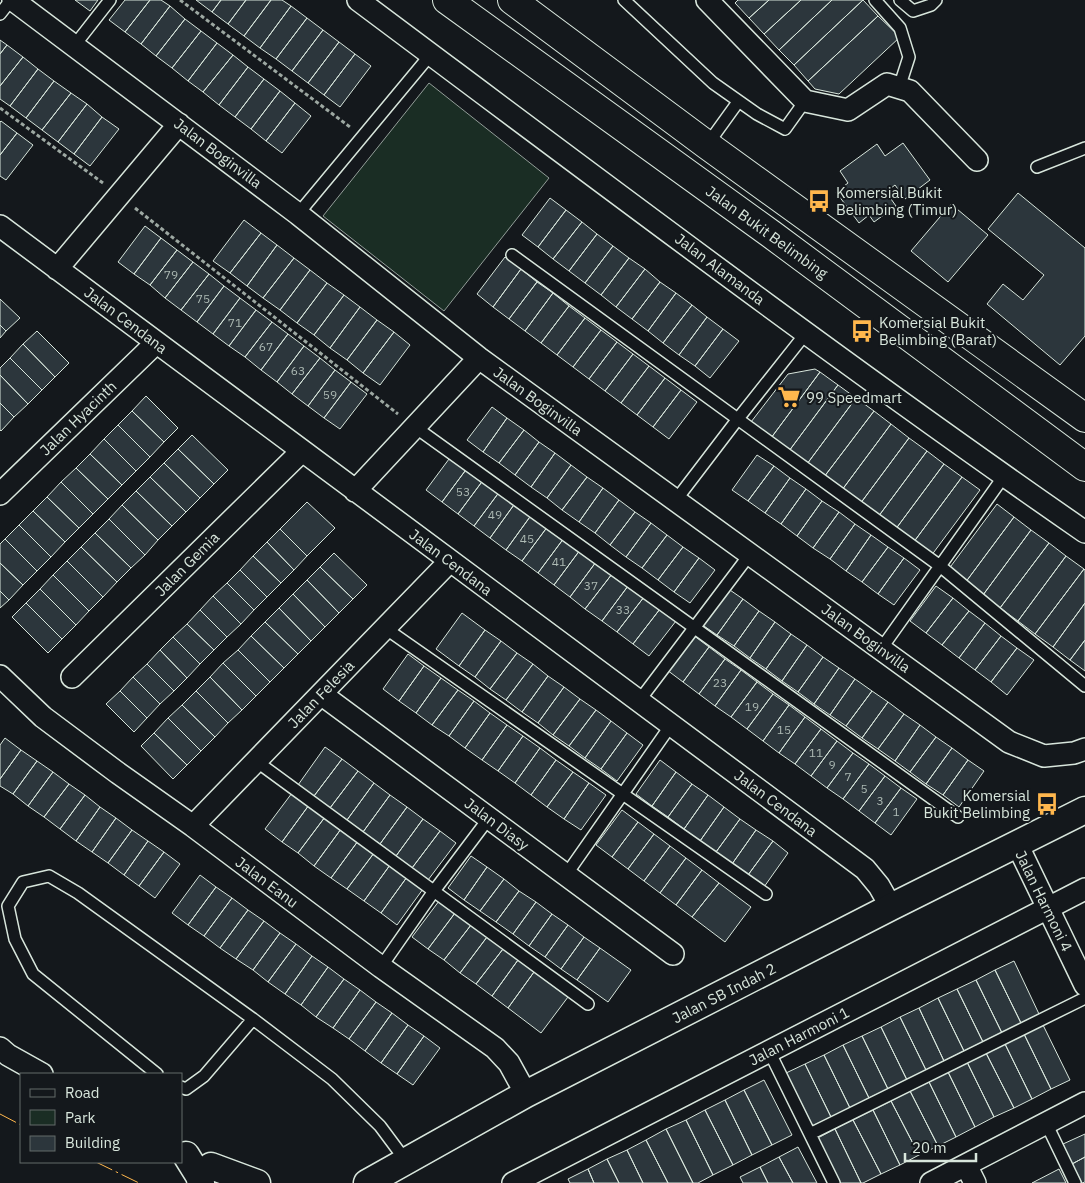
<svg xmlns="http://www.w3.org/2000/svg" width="1085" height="1183" viewBox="0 0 1085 1183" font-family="'IBM Plex Sans',sans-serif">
<rect width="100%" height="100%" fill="#14181c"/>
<path fill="#1a2d24" stroke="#939e99" d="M429,83L549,178L444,311L323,216Z"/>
<path fill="#2c363c" stroke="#d8e6dc" d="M75,0H98L90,11Z
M125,0H150L125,32L109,20Z
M150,0H161L170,6L141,44L125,32Z
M196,0H221L212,12Z
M221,0H246L228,24L212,12Z
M246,0H271L244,36L228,24Z
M271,0H282L291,6L260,48L244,36Z
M738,0H769L749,18L735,3Z
M769,0H801L764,34L749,18Z
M801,0H832L779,50L764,34Z
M832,0H863L794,65L779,50Z
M863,0L878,16L808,81L794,65Z
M170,6L185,19L156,56L141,44Z
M291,6L307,18L276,59L260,48Z
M878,16L900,37L839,94L815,89L808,81Z
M307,18L323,30L292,71L276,59Z
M185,19L201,31L172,68L156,56Z
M323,30L339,42L308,83L292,71Z
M201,31L217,43L188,81L172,68Z
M0,40L7,45L0,54Z
M339,42L355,54L324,95L308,83Z
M217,43L233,55L203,92L188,81Z
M7,45L23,57L0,86V54Z
M355,54L371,66L340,107L324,95Z
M233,55L248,67L219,105L203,92Z
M23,57L38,69L10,106L0,99V86Z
M248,67L264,79L235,117L219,105Z
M38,69L54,81L26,118L10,106Z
M264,79L280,91L251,129L235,117Z
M54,81L71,93L42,130L26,118Z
M280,91L295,103L266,141L251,129Z
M71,93L87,104L58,142L42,130Z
M295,103L311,116L282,153L266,141Z
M87,104L102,117L74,154L58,142Z
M102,117L119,129L90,166L74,154Z
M1,121L17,133L0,155V122Z
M17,133L33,145L6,180L0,176V155Z
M903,143L930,180L905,199L895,185L886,192L896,206L874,222L869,215L859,223L836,192L848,183L840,171L877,144L885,156Z
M1018,193L1085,248V336L1060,365L987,304L1003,284L1023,300L1044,275L988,229Z
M550,198L566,210L538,247L522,235Z
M951,204L988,235L948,282L911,251Z
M566,210L582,222L553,259L538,247Z
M244,220L261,233L230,273L213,261Z
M582,222L597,234L569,271L553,259Z
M145,226L161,238L134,274L118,262Z
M261,233L277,245L247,286L230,273Z
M597,234L613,246L585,283L569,271Z
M161,238L177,250L150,285L134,274Z
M277,245L294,258L263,298L247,286Z
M613,246L629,258L601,295L585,283Z
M177,250L193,262L165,298L150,285Z
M505,257L521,269L493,307L477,294Z
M294,258L310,270L280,310L263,298Z
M629,258L645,269L616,307L601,295Z
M193,262L209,274L181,310L165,298Z
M521,269L537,282L509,319L493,307Z
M645,269L660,282L632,319L616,307Z
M310,270L327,283L297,323L280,310Z
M209,274L224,286L197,322L181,310Z
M537,282L553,293L525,331L509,319Z
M660,282L676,293L648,331L632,319Z
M327,283L344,295L314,335L297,323Z
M224,286L240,298L213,334L197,322Z
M553,293L569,306L541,343L525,331Z
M676,293L692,305L663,343L648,331Z
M344,295L360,307L330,348L314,335Z
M240,298L256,310L229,346L213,334Z
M0,299L20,318L6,331L0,325Z
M692,305L707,317L679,355L663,343Z
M569,306L585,318L557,355L541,343Z
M360,307L377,320L347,360L330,348Z
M256,310L272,322L245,357L229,346Z
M707,317L723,329L695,366L679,355Z
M585,318L601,330L573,367L557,355Z
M377,320L394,332L363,373L347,360Z
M272,322L288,334L261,370L245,357Z
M0,325L6,331L0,338Z
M723,329L739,341L710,378L695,366Z
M601,330L617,342L589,379L573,367Z
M37,331L69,363L55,377L23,344Z
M394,332L410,345L380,385L363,373Z
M288,334L304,346L277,382L261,370Z
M617,342L633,354L605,391L589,379Z
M23,344L55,377L42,390L10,358Z
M304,346L320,358L292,394L277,382Z
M633,354L649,366L621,403L605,391Z
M10,358L42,390L28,404L0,375V368Z
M320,358L335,370L308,406L292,394Z
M649,366L665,378L637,415L621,403Z
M815,369L820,372L771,438L751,422L788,374Z
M335,370L351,382L324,418L308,406Z
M820,372L838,385L789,451L771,438Z
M0,375L28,404L14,417L0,403Z
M665,378L681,390L653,427L637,415Z
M351,382L367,394L340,429L324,418Z
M838,385L856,398L807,464L789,451Z
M681,390L697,402L669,439L653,427Z
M146,396L178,428L164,442L132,411Z
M856,398L874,411L824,477L807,464Z
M0,403L14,417L1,431L0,430Z
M492,407L507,418L483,452L467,440Z
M132,411L164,442L150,457L118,425Z
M874,411L891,424L842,490L824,477Z
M507,418L524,430L499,463L483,452Z
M891,424L909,438L860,504L842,490Z
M118,425L150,457L136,471L104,439Z
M524,430L539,442L515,475L499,463Z
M192,435L228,470L214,484L178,449Z
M909,438L927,451L878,517L860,504Z
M104,439L136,471L122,485L90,454Z
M539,442L555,453L531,487L515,475Z
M178,449L214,484L200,498L164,463Z
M927,451L944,464L895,530L878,517Z
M555,453L571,465L547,498L531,487Z
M90,454L122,485L108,499L76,468Z
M452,455L468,467L442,502L426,490Z
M757,455L774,466L748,501L732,490Z
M164,463L200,498L186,512L150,477Z
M944,464L962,477L913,543L895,530Z
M571,465L587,477L562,510L547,498Z
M774,466L790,478L765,513L748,501Z
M468,467L484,479L458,514L442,502Z
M76,468L108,499L93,514L61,482Z
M150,477L186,512L172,526L136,491Z
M587,477L603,488L579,522L562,510Z
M962,477L980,490L931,556L913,543Z
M790,478L806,489L781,524L765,513Z
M484,479L500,491L474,526L458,514Z
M61,482L93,514L79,528L47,497Z
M603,488L619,500L595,533L579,522Z
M806,489L822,501L797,536L781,524Z
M136,491L172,526L158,540L122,505Z
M500,491L516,502L490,538L474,526Z
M47,497L79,528L65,542L33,511Z
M619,500L635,512L610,545L595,533Z
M822,501L839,512L813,548L797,536Z
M307,502L335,528L307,556L280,529Z
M516,502L532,514L506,550L490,538Z
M997,504L1014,517L965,583L948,570Z
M122,505L158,540L145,555L109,519Z
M33,511L65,542L51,557L19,525Z
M635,512L651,523L626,557L610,545Z
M839,512L855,524L830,559L813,548Z
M532,514L548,526L522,561L506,550Z
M1014,517L1031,530L983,595L965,583Z
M109,519L145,555L131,568L95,533Z
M651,523L667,535L642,568L626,557Z
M855,524L871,535L846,571L830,559Z
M19,525L51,557L37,571L5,539Z
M548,526L564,538L538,573L522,561Z
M280,529L307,556L294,570L267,542Z
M1031,530L1049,543L1000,608L983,595Z
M95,533L131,568L117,582L81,547Z
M667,535L683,547L658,580L642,568Z
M871,535L888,547L862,582L846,571Z
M564,538L580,550L554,585L538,573Z
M5,539L37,571L23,585L0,563V544Z
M267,542L294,570L281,583L253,556Z
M1049,543L1066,556L1018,621L1000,608Z
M81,547L117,582L103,597L67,561Z
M683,547L699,558L674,592L658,580Z
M888,547L904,558L878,594L862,582Z
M580,550L596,562L570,597L554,585Z
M334,553L367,585L353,599L320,567Z
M253,556L281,583L267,597L240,570Z
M1066,556L1084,569L1035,634L1018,621Z
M699,558L715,570L690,603L674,592Z
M904,558L920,570L894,605L878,594Z
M67,561L103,597L89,611L53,575Z
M596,562L612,574L585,609L570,597Z
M0,563L23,585L9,600L0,591Z
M320,567L353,599L339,613L307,580Z
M1084,569L1085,570V603L1053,647L1035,634Z
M240,570L267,597L254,610L227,583Z
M612,574L628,586L602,621L585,609Z
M53,575L89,611L76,625L40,589Z
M307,580L339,613L325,627L293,594Z
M227,583L254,610L241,624L213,596Z
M628,586L644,597L617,632L602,621Z
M936,586L953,598L926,633L910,621Z
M727,588L743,599L717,635L701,624Z
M40,589L76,625L62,639L26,603Z
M0,591L9,600L0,608Z
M293,594L325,627L311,641L279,608Z
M213,596L241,624L227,637L200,610Z
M644,597L660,609L633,644L617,632Z
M953,598L969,611L942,645L926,633Z
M743,599L759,611L734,646L717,635Z
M26,603L62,639L48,653L12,617Z
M1085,603V640L1070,660L1053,647Z
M279,608L311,641L298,654L265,622Z
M660,609L676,621L649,656L633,644Z
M200,610L227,637L214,650L187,624Z
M759,611L775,622L750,658L734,646Z
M969,611L985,623L959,658L942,645Z
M462,613L485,630L459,666L436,649Z
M265,622L298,654L284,668L251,636Z
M775,622L791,634L766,669L750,658Z
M985,623L1001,636L975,670L959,658Z
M187,624L214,650L200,664L173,637Z
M485,630L501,641L475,677L459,666Z
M791,634L807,645L782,681L766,669Z
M693,635L709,647L683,682L667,670Z
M251,636L284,668L270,682L238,650Z
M1001,636L1017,648L991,682L975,670Z
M173,637L200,664L187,678L160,650Z
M1085,640V671L1070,660Z
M501,641L517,653L490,689L475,677Z
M807,645L823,657L798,692L782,681Z
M709,647L725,659L699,694L683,682Z
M1017,648L1034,660L1007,695L991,682Z
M160,650L187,678L174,691L147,664Z
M238,650L270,682L256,696L223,663Z
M517,653L533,664L506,700L490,689Z
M408,654L424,666L399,701L383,689Z
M823,657L839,668L814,704L798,692Z
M725,659L741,670L715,706L699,694Z
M223,663L256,696L242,710L210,677Z
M147,664L174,691L160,704L133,677Z
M533,664L548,676L522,712L506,700Z
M424,666L441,678L416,713L399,701Z
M839,668L855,679L830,715L814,704Z
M741,670L757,682L731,717L715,706Z
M548,676L564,687L538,723L522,712Z
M133,677L160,704L147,718L120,691Z
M210,677L242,710L228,723L196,691Z
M441,678L458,690L432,725L416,713Z
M855,679L872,691L846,726L830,715Z
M757,682L773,694L747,729L731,717Z
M564,687L580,699L553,735L538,723Z
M458,690L474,701L449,736L432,725Z
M120,691L147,718L134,732L106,704Z
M196,691L228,723L215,737L182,705Z
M872,691L888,702L862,738L846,726Z
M773,694L789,705L763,741L747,729Z
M580,699L596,710L569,746L553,735Z
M474,701L490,713L465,748L449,736Z
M888,702L904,714L878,749L862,738Z
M182,705L215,737L201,751L168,718Z
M789,705L805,717L779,753L763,741Z
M596,710L611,721L585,758L569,746Z
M490,713L507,725L482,760L465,748Z
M904,714L920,725L895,761L878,749Z
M805,717L821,729L795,764L779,753Z
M168,718L201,751L187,765L154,733Z
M611,721L627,733L601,769L585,758Z
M507,725L523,736L498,771L482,760Z
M920,725L936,737L910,772L895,761Z
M821,729L837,741L811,776L795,764Z
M154,733L187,765L173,779L141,746Z
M627,733L643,745L617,781L601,769Z
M523,736L540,748L515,783L498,771Z
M936,737L952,748L926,784L910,772Z
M5,738L21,750L0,779V745Z
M837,741L853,753L827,788L811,776Z
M325,747L342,759L314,796L298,785Z
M540,748L556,760L531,795L515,783Z
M952,748L968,760L943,795L926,784Z
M21,750L37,761L13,794L0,786V779Z
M853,753L869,764L843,799L827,788Z
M342,759L358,771L330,808L314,796Z
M556,760L573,772L547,807L531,795Z
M660,760L676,772L652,806L636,794Z
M968,760L984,771L959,807L943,795Z
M37,761L53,772L28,806L13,794Z
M869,764L885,776L859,811L843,799Z
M358,771L374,783L347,820L330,808Z
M53,772L69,784L44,817L28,806Z
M573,772L589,783L564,819L547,807Z
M676,772L692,784L668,817L652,806Z
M885,776L901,788L875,823L859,811Z
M374,783L390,795L363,832L347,820Z
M589,783L606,795L581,830L564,819Z
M69,784L85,795L60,829L44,817Z
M692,784L708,795L684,829L668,817Z
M901,788L917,799L891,835L875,823Z
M292,793L309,805L282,842L265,829Z
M85,795L100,807L76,841L60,829Z
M390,795L407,807L380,844L363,832Z
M708,795L724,807L700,841L684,829Z
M309,805L325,817L298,853L282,842Z
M100,807L116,818L92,852L76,841Z
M407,807L423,819L396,856L380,844Z
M724,807L740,819L716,852L700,841Z
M622,810L638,822L612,857L596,845Z
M325,817L341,829L314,866L298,853Z
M116,818L132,830L108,863L92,852Z
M423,819L440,831L412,868L396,856Z
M740,819L756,830L732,864L716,852Z
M638,822L654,834L628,869L612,857Z
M341,829L358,841L331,878L314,866Z
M132,830L148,841L124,875L108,863Z
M756,830L773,841L748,875L732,864Z
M440,831L456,843L428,880L412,868Z
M654,834L670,846L644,881L628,869Z
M148,841L164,852L139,886L124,875Z
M358,841L374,853L347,889L331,878Z
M773,841L788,853L764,887L748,875Z
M670,846L686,858L660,893L644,881Z
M164,852L180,864L155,898L139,886Z
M374,853L390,865L364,901L347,889Z
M471,856L487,867L464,900L448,888Z
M686,858L702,870L676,905L660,893Z
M390,865L407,877L381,913L364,901Z
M487,867L504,879L480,911L464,900Z
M702,870L719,883L692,917L676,905Z
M200,875L216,887L188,925L172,913Z
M407,877L423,889L397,925L381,913Z
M504,879L519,891L496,922L480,911Z
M719,883L751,907L725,942L692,917Z
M216,887L232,898L204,936L188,925Z
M519,891L536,902L513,934L496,922Z
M232,898L248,910L220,948L204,936Z
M439,901L455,913L428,949L412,937Z
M536,902L552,914L529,946L513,934Z
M248,910L264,921L236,959L220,948Z
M455,913L471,925L444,960L428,949Z
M552,914L568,925L545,957L529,946Z
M264,921L280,933L253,970L236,959Z
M471,925L487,937L460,973L444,960Z
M568,925L584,937L561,969L545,957Z
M280,933L296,944L268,982L253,970Z
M487,937L503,949L476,984L460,973Z
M584,937L600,948L577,980L561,969Z
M296,944L312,956L285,994L268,982Z
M600,948L631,970L608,1002L577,980Z
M503,949L518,960L492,996L476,984Z
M312,956L328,967L301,1005L285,994Z
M518,960L534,972L508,1008L492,996Z
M1014,961L1039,1014L1021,1023L995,970Z
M328,967L344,979L316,1017L301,1005Z
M995,970L1021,1023L1002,1033L976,980Z
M534,972L568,997L541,1033L508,1008Z
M344,979L360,990L333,1028L316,1017Z
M976,980L1002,1033L983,1042L957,989Z
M957,989L983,1042L964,1051L938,998Z
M360,990L376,1002L349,1039L333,1028Z
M938,998L964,1051L944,1061L919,1008Z
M376,1002L392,1013L365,1051L349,1039Z
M919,1008L944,1061L926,1070L900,1017Z
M392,1013L408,1025L381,1063L365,1051Z
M900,1017L926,1070L907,1080L881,1027Z
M408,1025L424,1036L397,1074L381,1063Z
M1043,1025L1070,1080L1051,1089L1024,1034Z
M881,1027L907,1080L888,1089L862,1036Z
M1024,1034L1051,1089L1032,1099L1005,1044Z
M424,1036L440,1048L413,1085L397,1074Z
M862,1036L888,1089L869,1098L843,1045Z
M1005,1044L1032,1099L1014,1108L986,1053Z
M843,1045L869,1098L850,1108L824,1055Z
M986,1053L1014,1108L994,1117L967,1062Z
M824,1055L850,1108L831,1117L805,1064Z
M967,1062L994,1117L975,1127L948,1072Z
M805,1064L831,1117L812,1126L786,1073Z
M948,1072L975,1127L956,1137L929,1082Z
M764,1080L792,1135L772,1145L744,1090Z
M929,1082L956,1137L938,1146L910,1091Z
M744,1090L772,1145L752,1155L725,1100Z
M910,1091L938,1146L919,1155L891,1101Z
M725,1100L752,1155L733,1165L705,1110Z
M891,1101L919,1155L900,1165L873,1110Z
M705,1110L733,1165L713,1175L686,1120Z
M873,1110L900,1165L881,1174L853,1120Z
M686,1120L713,1175L698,1183H693L666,1129Z
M853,1120L881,1174L863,1183H861L835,1129Z
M666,1129L693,1183H668L646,1140Z
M835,1129L861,1183H838L816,1139Z
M1085,1134V1157L1072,1164L1063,1144Z
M646,1140L668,1183H643L627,1150Z
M798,1147L817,1183H793L779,1157Z
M627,1150L643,1183H619L607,1159Z
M779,1157L793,1183H768L760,1167Z
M1085,1157V1182L1082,1183L1072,1164Z
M607,1159L619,1183H594L588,1169Z
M760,1167L768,1183H743L740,1177Z
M588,1169L594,1183H570L568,1179Z
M1059,1169L1066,1183H1032Z"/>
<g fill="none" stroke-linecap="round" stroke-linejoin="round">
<defs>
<path id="service" d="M624,0L713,83L757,114L785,129L805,101
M875,0L900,28L909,57L899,88
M900,0L913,11L931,5L936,0
M0,14L11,0
M74,46L110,0
M707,145L738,102
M1037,167L1085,148
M298,214L431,54
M512,255L940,566L1085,686
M415,427L958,817
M676,500L737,420L806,333
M385,628L766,894
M881,649L1004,476
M639,701L750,554
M256,761L588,1004
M566,875L671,725
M381,967L434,891L489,818
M769,1051L834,1183
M157,1074L33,974L15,939L8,906L23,882L49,876L78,893L253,1019L332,1079L380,1126L406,1161
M181,1087L186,1089L204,1076L253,1019
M1046,1123L1075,1183
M810,1134L1085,998"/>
<path id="minor" d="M13,0L298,214L479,358L1009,742L1044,756L1074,753L1085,749
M358,0C599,180 838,361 1085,532
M707,0L805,101L848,110L887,84L910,91L977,160
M0,226L865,869L879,886L891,907
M57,269L179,124
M355,491L479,358
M0,494L156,343
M0,676L43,717L118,773L193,826L381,967L495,1048L509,1063L526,1094
M72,677L302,451
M321,694L673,954
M193,826L450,561
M1017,844L1085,985
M0,1048L8,1055L42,1074
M966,1165L975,1183
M513,1183L1085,889
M931,1183L1085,1103"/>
<path id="tertiary" d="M186,1155L199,1176L201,1183
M211,1166L257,1183
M367,1183L526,1094L891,907L1085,810"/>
<path id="secondary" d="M447,0L771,234L1085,467
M512,0L707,145L1085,418"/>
</defs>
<use href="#service" stroke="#d8e6dc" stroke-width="14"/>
<use href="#minor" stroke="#d8e6dc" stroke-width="24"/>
<use href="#tertiary" stroke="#d8e6dc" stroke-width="29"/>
<use href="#secondary" stroke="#d8e6dc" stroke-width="30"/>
<path stroke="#9da8a2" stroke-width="3" stroke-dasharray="4 2.5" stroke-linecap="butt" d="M180,0L350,127
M0,108L103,183
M135,208L398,414"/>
<use href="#service" stroke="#14181c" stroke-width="11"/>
<use href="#minor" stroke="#14181c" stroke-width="21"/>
<use href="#tertiary" stroke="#14181c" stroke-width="26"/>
<use href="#secondary" stroke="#14181c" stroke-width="28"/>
<path stroke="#ffb74d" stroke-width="1" stroke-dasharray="18 4 2.5 4" stroke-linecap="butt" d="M0,1114L21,1125
M96,1162L139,1183"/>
</g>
<defs>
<symbol id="bus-bare" viewBox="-9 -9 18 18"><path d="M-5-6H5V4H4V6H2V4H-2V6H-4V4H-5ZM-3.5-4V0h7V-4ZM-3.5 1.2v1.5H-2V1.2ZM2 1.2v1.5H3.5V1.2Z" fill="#ffb74d" stroke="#14181c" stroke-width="2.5" paint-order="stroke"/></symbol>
<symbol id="supermarket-bare" viewBox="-9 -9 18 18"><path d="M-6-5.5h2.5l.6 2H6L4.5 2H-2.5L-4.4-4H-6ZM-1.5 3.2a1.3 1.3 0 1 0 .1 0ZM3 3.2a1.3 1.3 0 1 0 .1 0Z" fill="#ffb74d" stroke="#14181c" stroke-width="2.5" paint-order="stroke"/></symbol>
</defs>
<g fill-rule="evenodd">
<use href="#bus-bare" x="803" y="185" width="32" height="32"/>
<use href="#bus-bare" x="846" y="315" width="32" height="32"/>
<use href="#supermarket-bare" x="773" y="381" width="32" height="32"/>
<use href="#bus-bare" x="1031" y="788" width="32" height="32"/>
</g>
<g text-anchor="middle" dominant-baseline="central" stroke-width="4" stroke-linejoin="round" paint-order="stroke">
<g font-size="12" fill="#adbab4">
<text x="171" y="274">79</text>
<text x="203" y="298">75</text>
<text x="235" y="322">71</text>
<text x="266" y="346">67</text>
<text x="298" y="370">63</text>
<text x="330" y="394">59</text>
<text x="463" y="491">53</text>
<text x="495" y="514">49</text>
<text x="527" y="538">45</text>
<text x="559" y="561">41</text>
<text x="591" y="585">37</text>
<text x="623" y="609">33</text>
<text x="720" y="682">23</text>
<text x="752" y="706">19</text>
<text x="784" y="729">15</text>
<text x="816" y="752">11</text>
<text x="832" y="764">9</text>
<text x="848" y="776">7</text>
<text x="864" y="788">5</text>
<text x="880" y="800">3</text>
<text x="896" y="811">1</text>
</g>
<g font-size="15" fill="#d8e6dc" stroke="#14181c">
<text transform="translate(218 153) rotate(37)">Jalan Boginvilla</text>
<text transform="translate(767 232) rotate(36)">Jalan Bukit Belimbing</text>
<text transform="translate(720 269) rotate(37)">Jalan Alamanda</text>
<text transform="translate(126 320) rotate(37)">Jalan Cendana</text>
<text transform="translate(538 401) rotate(36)">Jalan Boginvilla</text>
<text transform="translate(78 418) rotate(-44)">Jalan Hyacinth</text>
<text transform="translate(451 562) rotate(37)">Jalan Cendana</text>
<text transform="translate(187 564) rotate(-45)">Jalan Gemia</text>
<text transform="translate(866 638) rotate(36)">Jalan Boginvilla</text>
<text transform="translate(321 694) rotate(-46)">Jalan Felesia</text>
<text transform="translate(776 803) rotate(37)">Jalan Cendana</text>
<text transform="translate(497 824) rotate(37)">Jalan Diasy</text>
<text transform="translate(267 882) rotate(37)">Jalan Eanu</text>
<text transform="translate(1044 901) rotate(64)">Jalan Harmoni 4</text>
<text transform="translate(724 993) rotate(-27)">Jalan SB Indah 2</text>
<text transform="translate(799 1036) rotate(-27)">Jalan Harmoni 1</text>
</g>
<g font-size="15" fill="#d8e6dc" stroke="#14181c" text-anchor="start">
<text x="836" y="192">Komersial Bukit<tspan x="836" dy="17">Belimbing (Timur)</tspan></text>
<text x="879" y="322">Komersial Bukit<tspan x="879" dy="17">Belimbing (Barat)</tspan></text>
<text x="806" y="397">99 Speedmart</text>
<text x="1030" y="795" text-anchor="end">Komersial<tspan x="1030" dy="17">Bukit Belimbing</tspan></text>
</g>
</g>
<rect x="20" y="1073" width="162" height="90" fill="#14181c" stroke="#626a69"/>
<rect x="30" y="1089" width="25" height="8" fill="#14181c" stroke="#626a69"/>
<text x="65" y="1098" font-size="15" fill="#d8e6dc">Road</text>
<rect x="30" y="1110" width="25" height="15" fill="#1a2d24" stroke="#626a69"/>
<text x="65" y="1123" font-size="15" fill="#d8e6dc">Park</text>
<rect x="30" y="1136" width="25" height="15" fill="#2c363c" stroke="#626a69"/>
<text x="65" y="1148" font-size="15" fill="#d8e6dc">Building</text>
<path d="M905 1153v8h71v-8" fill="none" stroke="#d8e6dc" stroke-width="2.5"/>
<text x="912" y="1153" font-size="15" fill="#d8e6dc" stroke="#14181c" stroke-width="4" paint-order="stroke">20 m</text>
</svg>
